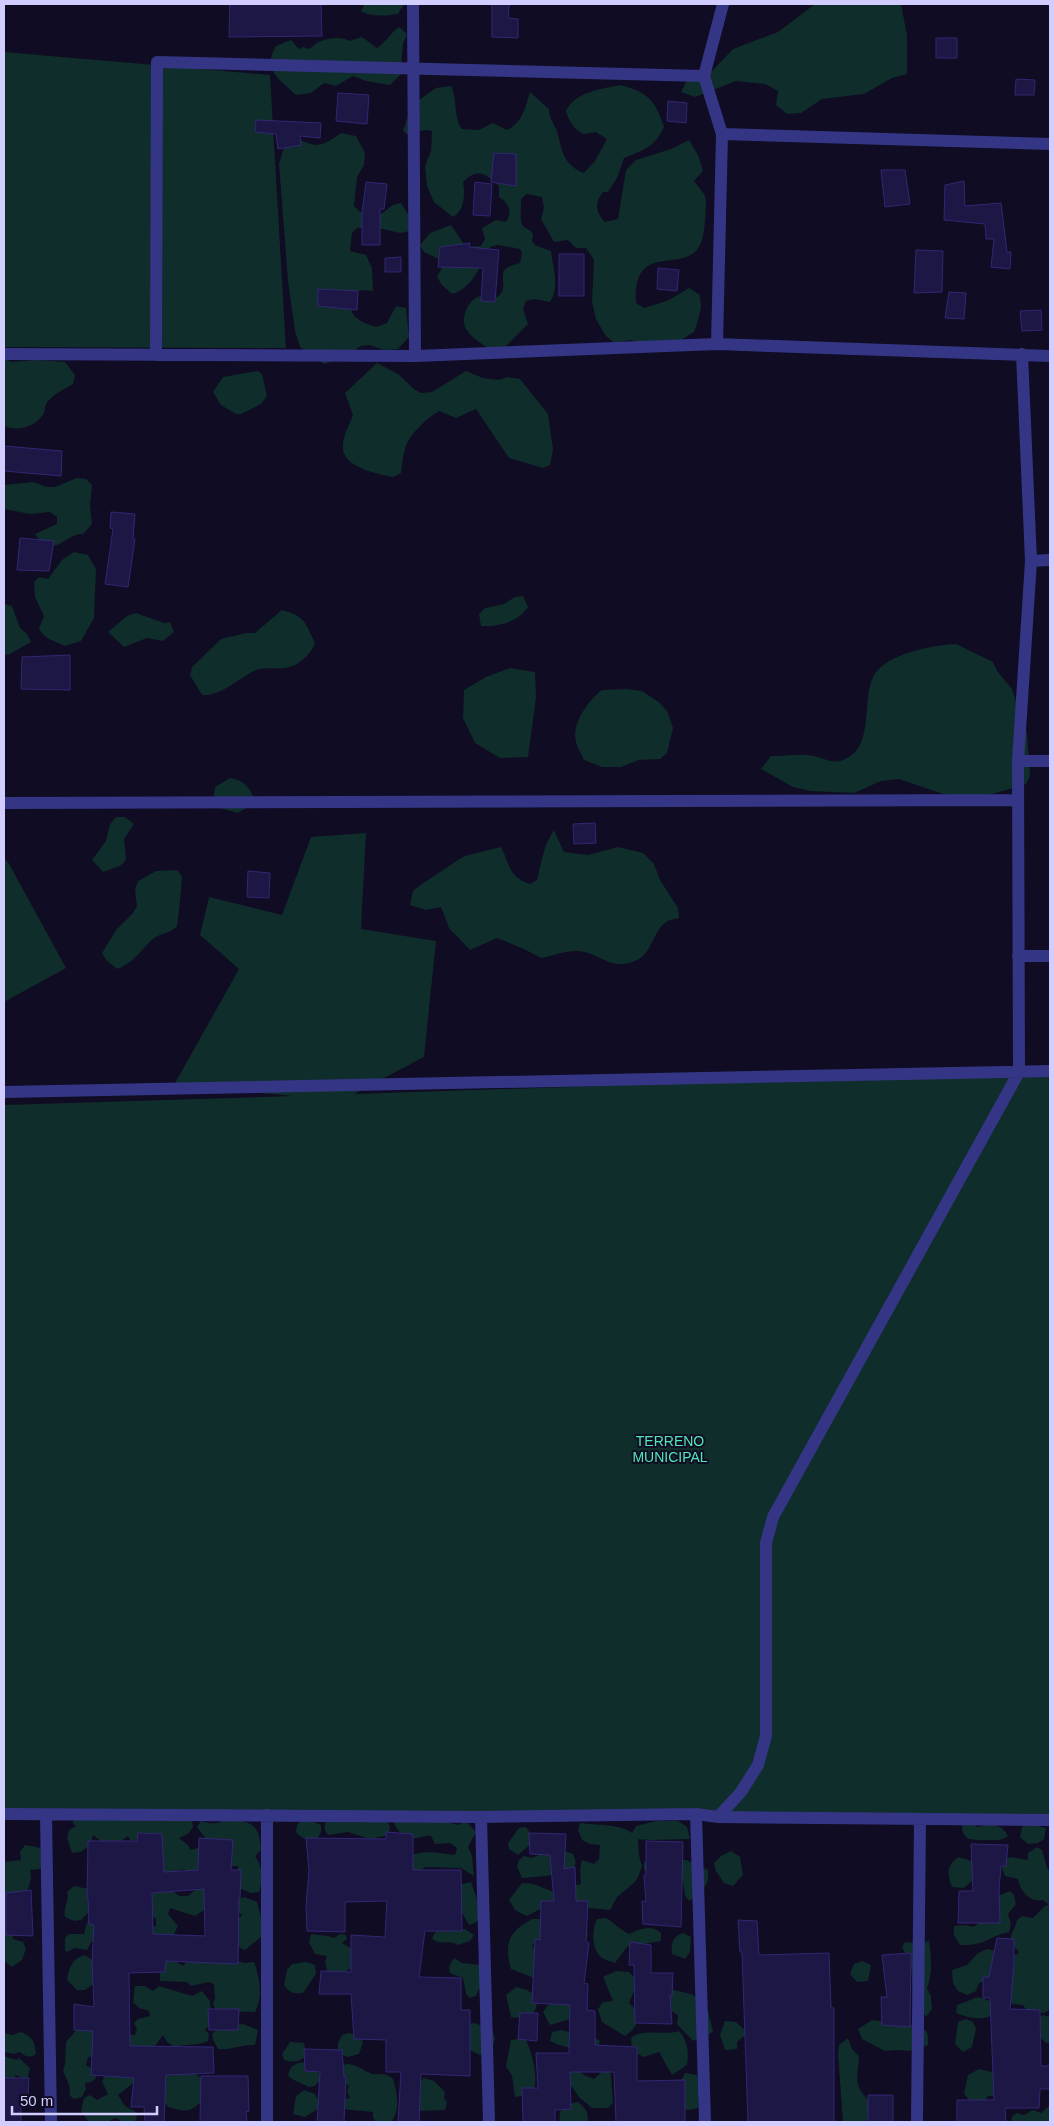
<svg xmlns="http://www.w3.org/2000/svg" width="1054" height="2126" viewBox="0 0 1054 2126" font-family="Arial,sans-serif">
<rect width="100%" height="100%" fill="#0f0c23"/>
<path fill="#0f2d2a" d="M365,4H404L398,14C387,16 370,17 361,11Z
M815,4H901L907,35V74L892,78L864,94L822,99L801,113L787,114L776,105L778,91L765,84L736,81L695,97L681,92L687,80L699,74L712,71L733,49L778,32Z
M399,27L407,34L403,44L400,75L390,85L366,81L353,76L336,86L324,83L311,93L296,95C281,80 261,70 276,46L291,40L299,49L303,47L309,49C313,47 315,43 319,42C328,38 342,36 349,41L362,37L377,48C384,45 390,33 399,27Z
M4,52L270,75L286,348L4,347Z
M620,85C647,92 655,99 664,127C655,147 644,150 624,158L617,178L608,192H603C594,203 596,213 605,222L618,219L626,170L636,160L671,149L689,140L698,155L703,171L694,181L704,194L706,200C706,211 705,233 701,243C687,277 632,238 636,303L644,308L669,300L689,288L700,295L701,308L697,324L694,332L681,340L651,348L631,340L614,343L605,335L596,319L592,302L594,260L586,248H576L568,240L554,242L541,219L544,208L542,197L527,194L521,199C522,206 518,222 524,227C528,230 530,229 533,234L532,241L535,245L551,251C553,268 560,287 550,302L534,299L526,301L523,309L528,324L498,354C487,347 473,340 466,329C459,317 471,294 484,296C486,297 488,299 491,300C514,292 495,274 508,267C512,265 517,264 520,263L522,253L520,249L498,245L490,247C482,264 472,289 452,294L442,285L437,277L445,262L424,252L420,245L430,233L451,225L466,247L481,246L485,239L482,228L496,220L506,222C513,212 509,203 499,197V186C486,174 478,167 463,182C465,194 465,211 453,217L434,202L427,186L425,166L431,151L432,131L426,130L406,134L403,130L414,100H419L436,88L451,86C458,100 453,117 462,129L479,130L493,123L507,130C523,122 525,108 530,92L549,109C549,118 554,123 557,131C562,150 563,165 584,173L595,161L607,139L596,132L583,134C574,129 569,122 566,111C575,92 601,89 620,85Z
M341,133L356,136L365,153L364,165L357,177L354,206L360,212L381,214L393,205L401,203L408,214L410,231L400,233L378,228H357L352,233L350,251L366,255L372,268L373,291L361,290L351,296C348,317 358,321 376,327L387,323L396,306L406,308L409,337L398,349L384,350L370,345L361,346L339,359L324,364L300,347L295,331L288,281L279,164L287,137C316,142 312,154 341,133Z
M4,359L12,362L37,360L65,362L75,375L73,384C64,389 54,394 47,402C45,405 45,409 44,413C36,427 18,432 4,426Z
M377,363L398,374L414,389L421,393L432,392L466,371L483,378L499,380L507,377L520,379L548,414L553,449L550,465L543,468L509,458L476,409L456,418L439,411C427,418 411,433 406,446C403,454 402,465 401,473L393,477C378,474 345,468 343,449C342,437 349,426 353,415L345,393Z
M258,371L262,374L267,396L261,404L241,414H236L221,405L213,392L223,377Z
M77,478L86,479L92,485L90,506L92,524L83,534C66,532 53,562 35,534L57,524V517L50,512L30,514L4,509V485L34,482L46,487H55Z
M74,552L88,555L96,569L94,618L81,641L65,646C55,641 43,639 39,628L44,616L35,597L34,582L39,577L48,579L62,560Z
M523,596L528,607C518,622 498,627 481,626L479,614L485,608L504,604L515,597Z
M4,604L12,606L20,628L27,634L31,642L8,655L4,654Z
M282,610C305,616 305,622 315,643C312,652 304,660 295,665C282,672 267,665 254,671C238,679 220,697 202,695L190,675L192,667L221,639L246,633H255Z
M136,613L164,623L170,622L174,632L163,641L147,638L124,647L108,632L127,616Z
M956,644L993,662L997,671L1012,689L1027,733L1030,776L1026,784L989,795H946L899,779L881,781L854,793L810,791L793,787L761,769L771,756C784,756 801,753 814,756C823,758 830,763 840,761C876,751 861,702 873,677C884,654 933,645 956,644Z
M510,668L535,672L536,698L528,757L500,758L475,743L463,718L464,690L486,677Z
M626,689L642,691L660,703L667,711L673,728L667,753L660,759L639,760L621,767H602L584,760C582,754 577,748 576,742C571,723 589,700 602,690Z
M230,778C244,780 253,789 254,803L238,813L220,808L214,795L215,787Z
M116,817H125L134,824L124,839L126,860L120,866L103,872L92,860L106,841L110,824Z
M554,830L564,852L588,855L618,847L643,853L654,864L660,880L678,908L679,918C674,919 668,920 665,923C653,932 652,953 637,960C611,972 602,954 579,951C567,950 552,956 541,958L524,949L497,938L470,950L449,928L441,907L426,910L410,905L413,891L419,886L458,860L465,856L501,847C510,865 509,877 530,884L537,880C541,863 544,844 554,830Z
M366,833L361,929L436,941L424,1057L354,1094L1050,1071V1818L696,1814L447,1822L458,1825L466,1821L476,1832L468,1847L472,1856L474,1876L461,1868L425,1867L411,1880L405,1858C422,1849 437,1853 455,1855L457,1848L450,1843L435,1844L431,1836C425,1835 423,1837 418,1838C405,1840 397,1832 393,1821L387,1820L390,1827L389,1835L370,1839L348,1832L328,1835C323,1829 324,1825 327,1818L192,1820L193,1827L188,1834L179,1838L188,1845L191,1850L201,1847L215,1872L189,1873L184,1869L162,1876L141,1838L131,1841L128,1836L116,1845L105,1844L93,1835L91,1844L81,1852L72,1853L67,1838L69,1830L76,1826L73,1823L74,1815L4,1809V1105L293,1096L174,1085L239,969L200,935L209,897L282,915L311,837Z
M4,859L8,862L66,968L4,1002Z
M177,870L182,876C182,882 178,924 177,926C171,934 160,933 153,939C139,951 137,961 117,969L106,960L102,953L116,930L133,913L137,906L135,890L138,881L156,871Z
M225,1819C250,1822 259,1821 261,1850L255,1856C263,1867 263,1879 259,1892L251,1893L233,1886L237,1875L238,1866H232L228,1855L209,1843L197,1827L201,1821C211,1824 216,1825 225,1819Z
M310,1820L321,1825V1832L317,1840C308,1841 302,1839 296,1832L297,1825L301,1821Z
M656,1821H678L687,1827L690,1839C681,1839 643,1841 638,1839L639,1855L642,1866L639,1875L635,1882L617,1897L610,1910C597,1908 584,1909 571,1905L573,1886L581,1884L580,1869L582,1860L594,1864L599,1859L600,1845L590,1844L582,1840L578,1830L580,1823C594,1825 622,1824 632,1833L636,1826Z
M972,1823L977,1827C989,1823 1002,1823 1008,1836C1000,1842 993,1840 984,1840C971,1840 962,1841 962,1824Z
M1031,1824L1046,1828L1044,1839L1038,1843L1028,1844L1020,1837L1022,1827Z
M526,1827L534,1839L532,1843L518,1855L509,1849L508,1843L519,1828Z
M25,1845L37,1847L51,1855L41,1869L30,1870L31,1878L29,1886L11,1929L13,1939L23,1942L26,1949L22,1960L12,1967L4,1961V1862L21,1860L20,1852Z
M1037,1847L1042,1850L1047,1868L1050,1872V1902L1048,1904L1043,1900C1030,1903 1020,1891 1018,1879L1005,1876L1002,1869L1004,1860L1010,1857L1028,1860V1853Z
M562,1850L573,1854L576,1862L573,1870L546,1876L522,1878L517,1867L519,1860L524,1856C535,1860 535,1856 544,1852C548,1850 557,1851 562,1850Z
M731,1851L740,1857L743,1875L733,1886L724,1883L716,1871L714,1863L721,1856Z
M959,1857L974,1862L973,1880L964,1888L952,1887C947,1874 946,1865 959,1857Z
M648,1859L686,1860L708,1870C710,1886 701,1893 689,1901L685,1896L683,1881L652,1877L644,1870V1863Z
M471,1882L477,1899L480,1918L475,1923L469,1925L461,1911L458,1885Z
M522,1883C537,1883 541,1888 555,1892L556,1904L546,1906L527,1916L515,1910L509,1900Z
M74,1886L89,1889L92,1909L81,1920L74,1921L65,1917C63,1907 70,1900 67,1892Z
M197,1888L208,1889L209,1907L195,1916L170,1908L168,1914L178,1926L173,1936L99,1941L91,1942L87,1950L75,1948L67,1952L65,1950V1938L69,1934H84L87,1923L91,1917L149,1927L156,1926V1919L149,1913V1900L152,1891L172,1890L179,1896H188Z
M1010,1891L1014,1895L1016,1904L1008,1914L1011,1924L1009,1932C987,1937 986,1946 960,1945L954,1935V1926L966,1925L973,1927L981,1922L995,1897Z
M244,1897L257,1902L261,1917V1937L245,1950L235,1945L236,1920L242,1916L236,1907V1900Z
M1050,1904V2009L1045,2013L1027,2011L1023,2005L1012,2004L1008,1995L987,1980L979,1983L976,1991L967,1995L958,1991L953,1983L952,1970L967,1965L978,1953L987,1949L1016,1955L1019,1952C1004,1936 1013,1937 1017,1920L1022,1916L1033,1918L1045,1906Z
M606,1918C615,1923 620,1930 629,1934C640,1929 651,1924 661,1933V1941L627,1947L615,1963C611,1961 604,1960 601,1957C591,1948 592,1929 597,1919Z
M532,1919H545L579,1923L588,1932L587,1938L539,1941L532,1945L537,1955L534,1978L511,1969C504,1944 508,1932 532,1919Z
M439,1929H465L474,1935L470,1941L458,1945C447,1939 442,1946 432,1939L434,1934Z
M683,1933L691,1937L690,1952L685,1959L672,1954C671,1944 672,1937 683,1933Z
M311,1934L328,1936L334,1938L340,1934L346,1935L347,1939L342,1943L354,1950L364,1967L349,1969L341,1976L328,1975L325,1962L327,1956L315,1954L309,1942Z
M929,1940C931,1956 933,1973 927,1988L931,1996L932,2009L926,2017L913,1992L911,1964L902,1947L905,1942L923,1944Z
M85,1955L95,1962V1983L85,1990H77L67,1980C69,1968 72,1958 85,1955Z
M190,1957L228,1958L244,1963L254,1962C260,1977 263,1999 255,2012L216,2011L213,2004L215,1998L214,1984L209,1982L191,1986L187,1982L160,1981V1963L170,1958L183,1966Z
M454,1958L462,1963L490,1966L491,1985L479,1989L476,1996L470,1998L466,1994L463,1978L450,1973L449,1966Z
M862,1961L871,1965L868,1981L857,1982L850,1974L854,1964Z
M306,1962L315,1965L316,1974L303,1993C293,1994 290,1993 284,1985L287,1970L292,1964Z
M616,1971L629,1972L638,1981L629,2003C643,2015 639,2026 625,2036L602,2022L598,2009L603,2002L613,2001L603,1977Z
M135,1986H145L153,1991L159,1986L192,1996L202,1991L210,2001L212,2022L205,2030L209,2034L208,2041C197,2046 185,2044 174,2047L167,2042L163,2035L153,2049L129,2050V2035H135L137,2029L134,2023L138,2019L150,2016L149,2011L139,2008L133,2002Z
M516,1987L527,1990L538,1997C536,2016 530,2020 511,2017L506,1995Z
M669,1989L691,1994L706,2002L713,2032L693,2041L677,2024L678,2015L665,2007Z
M978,1997L993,2002V2015C982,2021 968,2018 956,2013L957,2005Z
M551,2001L574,2002V2018L550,2025L543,2012Z
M1043,2015L1050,2017V2043H1046L1035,2032L1034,2021Z
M966,2019L973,2022L976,2029L972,2047L963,2052L955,2044L958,2022Z
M872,2020C886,2022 914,2022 925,2030C929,2033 928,2040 928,2045L910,2051L897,2050L885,2051L862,2039L858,2029Z
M725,2021L736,2022L748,2033L737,2042V2049L725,2050L720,2035Z
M475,2023L492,2030L495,2038L492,2049L480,2055L466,2048V2024Z
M243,2024L258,2030L255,2045C241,2044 229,2051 218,2049L213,2040L212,2034L220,2027Z
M79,2027H93L97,2055L88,2057L86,2065L97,2072C96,2080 94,2082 85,2083L86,2089L82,2097L74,2099L69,2095C72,2087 66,2079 63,2071L65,2065L66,2042Z
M562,2030C575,2035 588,2033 600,2041L598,2048C580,2050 566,2049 550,2041L552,2032Z
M679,2031C688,2042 689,2051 687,2065L672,2075L659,2052L644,2057L632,2051L631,2038C643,2028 664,2036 679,2031Z
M21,2032C33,2037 35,2042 36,2054C30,2059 25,2056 19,2052L14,2054L4,2052V2033L12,2035Z
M349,2033L359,2036L363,2042L359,2054L348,2057L338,2053V2043L342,2035Z
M525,2038C531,2049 542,2085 530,2093C526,2096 520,2096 515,2097L512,2076L506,2066L511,2040Z
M848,2038L852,2049L859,2056C859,2064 856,2077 858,2084C860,2095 872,2100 874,2111L865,2122H843L838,2053L839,2045Z
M290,2042L304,2043L307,2055C299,2062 295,2063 284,2060L282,2054Z
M4,2056L16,2060L19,2058L30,2068L27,2080L16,2075L13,2080H4Z
M306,2062L317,2069L321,2079L315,2086L308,2087C301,2082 295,2082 288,2076C290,2065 295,2063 306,2062Z
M348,2064C358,2065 362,2070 370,2073C378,2077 382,2070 393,2079C397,2092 401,2111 391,2122H376L373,2118V2112L342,2109L344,2099L350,2098L347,2091L349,2086L343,2081L338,2066Z
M130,2065L136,2081L118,2095L125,2106L136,2112L137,2118L134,2122H119L120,2120L115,2118L108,2122L88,2121L81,2111L84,2098L90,2095L97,2100L108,2094L102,2082L105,2074Z
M577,2069L584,2075L594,2079L603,2071L609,2070L611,2075L613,2103L608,2108H592L579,2097L569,2083V2071Z
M979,2069L996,2073V2096H988L983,2106H974L964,2094L968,2075Z
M190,2070L204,2080L203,2100C190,2113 186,2112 168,2107L162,2098V2074Z
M685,2073L697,2075L699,2085L698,2108L690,2110L679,2109L680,2083Z
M424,2078L434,2081L445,2092L444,2098L447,2102L445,2110L417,2111V2084Z
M304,2090L315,2094L321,2107L305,2117L293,2114L296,2096Z
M578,2102C585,2108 590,2113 587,2122H560C557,2109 566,2104 578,2102Z
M1050,2105V2122H1011L1012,2117L1016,2113L1024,2115L1033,2110L1041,2113Z"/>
<path fill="#1d1745" stroke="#322773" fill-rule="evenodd" d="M230,4H321L322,36L229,37Z
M492,4H509L508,18L518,19V38L492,37Z
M936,38H957V58H936Z
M1016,79L1035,80L1034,95H1015Z
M338,93L369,95L367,124L336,121Z
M668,101L687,103L686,123L667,121Z
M256,120L321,123L320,138L300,136L301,145L278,149L276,134L255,132Z
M494,153L516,154V186L491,182Z
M881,170H905L910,204L885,207Z
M964,181L965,206L1001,203L1007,252H1011L1010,269L991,267L994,239H986L985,224L944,220L945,185Z
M366,182L387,184L384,209H380V245H362V213Z
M475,182L492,184L490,216L473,215Z
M470,243L469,247L499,250L495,302L481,301L483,268L438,267L440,247Z
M916,250L943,251L942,292L914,293Z
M559,254H584V296H559Z
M401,257V272H385V258Z
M658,268L679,270L677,291L657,289Z
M318,289L358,291L357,310L318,306Z
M949,292L966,293L964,319L945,318Z
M1041,310L1042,330L1022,331L1020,311Z
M4,446L62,451L61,476L4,471Z
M111,512L135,514L133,539H135L128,587L105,584L113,529L110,528Z
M20,538L54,541L49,571L17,570Z
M70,655V690L21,689L22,657Z
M595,823L596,843L574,844L573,824Z
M248,871L270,873L269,898L247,897Z
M386,1832L413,1834V1870H461L462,1931H425L419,1977L461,1978V2010H470V2076L421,2074L419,2122H398L401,2072H386V2040L354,2039L351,1994H319L321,1971L351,1972V1935L385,1937L387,1901L345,1902V1932L307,1931L306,1907L309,1870L306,1838L386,1839Z
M138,1833L162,1834L164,1872L198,1870L199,1838L233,1840L231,1870H241L240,1898H239L238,1964L166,1961L165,1972L129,1973L130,2046L213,2047L214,2073L166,2075L164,2122H145L144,2107H131L134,2078L91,2075L93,2031L74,2030V2004L94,2007L92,1961L94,1925L89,1924L88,1898H87L88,1841H137ZM204,1889L205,1936L153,1934L152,1893Z
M529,1833L566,1834L564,1869L575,1867L576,1901H588L586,1942L589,1943L584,1983L588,1984L587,2010L595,2011V2045L637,2047V2081L685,2080V2122H616L614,2072H570L571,2109L555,2110V2122H523L522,2088H538L536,2053H569L570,2005L532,2003L535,1939L540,1940L541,1901H554L550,1855L530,1854Z
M646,1841L683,1842L681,1927L643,1924L642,1901L646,1902L644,1875H646Z
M971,1844L1008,1845L1006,1866H1001L999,1889L1000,1923H958L959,1891H973Z
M31,1890L33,1936L6,1935V1893Z
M738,1920L757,1921L759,1955L829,1953L831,2008H834V2122H748L742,1952H740Z
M997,1938L1014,1939V1964L1010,2009L1040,2010L1041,2066H1050V2089H1040L1039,2108H1005L1006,2122H957V2100H994L990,1998H983V1977H989Z
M630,1942L651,1945V1973H673L672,1996L670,1995L672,2024L635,2023L634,1965H629Z
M911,1953L910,2027L882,2025L881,1997H887L882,1955Z
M208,2009H239L238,2030H209Z
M520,2013H538L537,2041L518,2039Z
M304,2049L342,2050L344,2077H346L344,2122H317L320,2072L305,2071Z
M201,2076H248L249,2112L246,2111L247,2122H200Z
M4,2078H29L28,2099H21V2122H4Z
M868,2095H893V2122H868Z"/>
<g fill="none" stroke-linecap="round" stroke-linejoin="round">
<path stroke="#343685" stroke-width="12" d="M413,4L415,356
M722,134L1050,144
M717,344L722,134L704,76L723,4
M4,354L415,356L717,344L1050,356
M156,355L157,62L704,76
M1031,561L1050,560
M1018,761H1050
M4,803L1018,800
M1018,956H1050
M4,1092L1050,1071
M4,1814L481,1817L696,1814L718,1817L1050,1820
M696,1814L705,2122
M46,1815L51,2122
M267,1815V2122
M481,1817L489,2122
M718,1817L741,1792L758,1765L766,1736V1543L773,1517L1019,1072L1018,761L1031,561L1022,354
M917,2122L920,1819"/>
</g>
<g text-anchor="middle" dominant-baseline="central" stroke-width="4" stroke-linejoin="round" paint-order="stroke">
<g font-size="14" fill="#52e7b8" stroke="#0f0c23">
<text x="670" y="1441">TERRENO<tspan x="670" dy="16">MUNICIPAL</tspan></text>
</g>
</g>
<rect width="1054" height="2126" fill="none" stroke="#d1ceff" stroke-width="10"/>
<path d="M12 2106v8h145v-8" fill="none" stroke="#d1ceff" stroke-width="2.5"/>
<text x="20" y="2106" font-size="15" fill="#d1ceff" stroke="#0f0c23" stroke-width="4" paint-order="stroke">50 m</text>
</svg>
